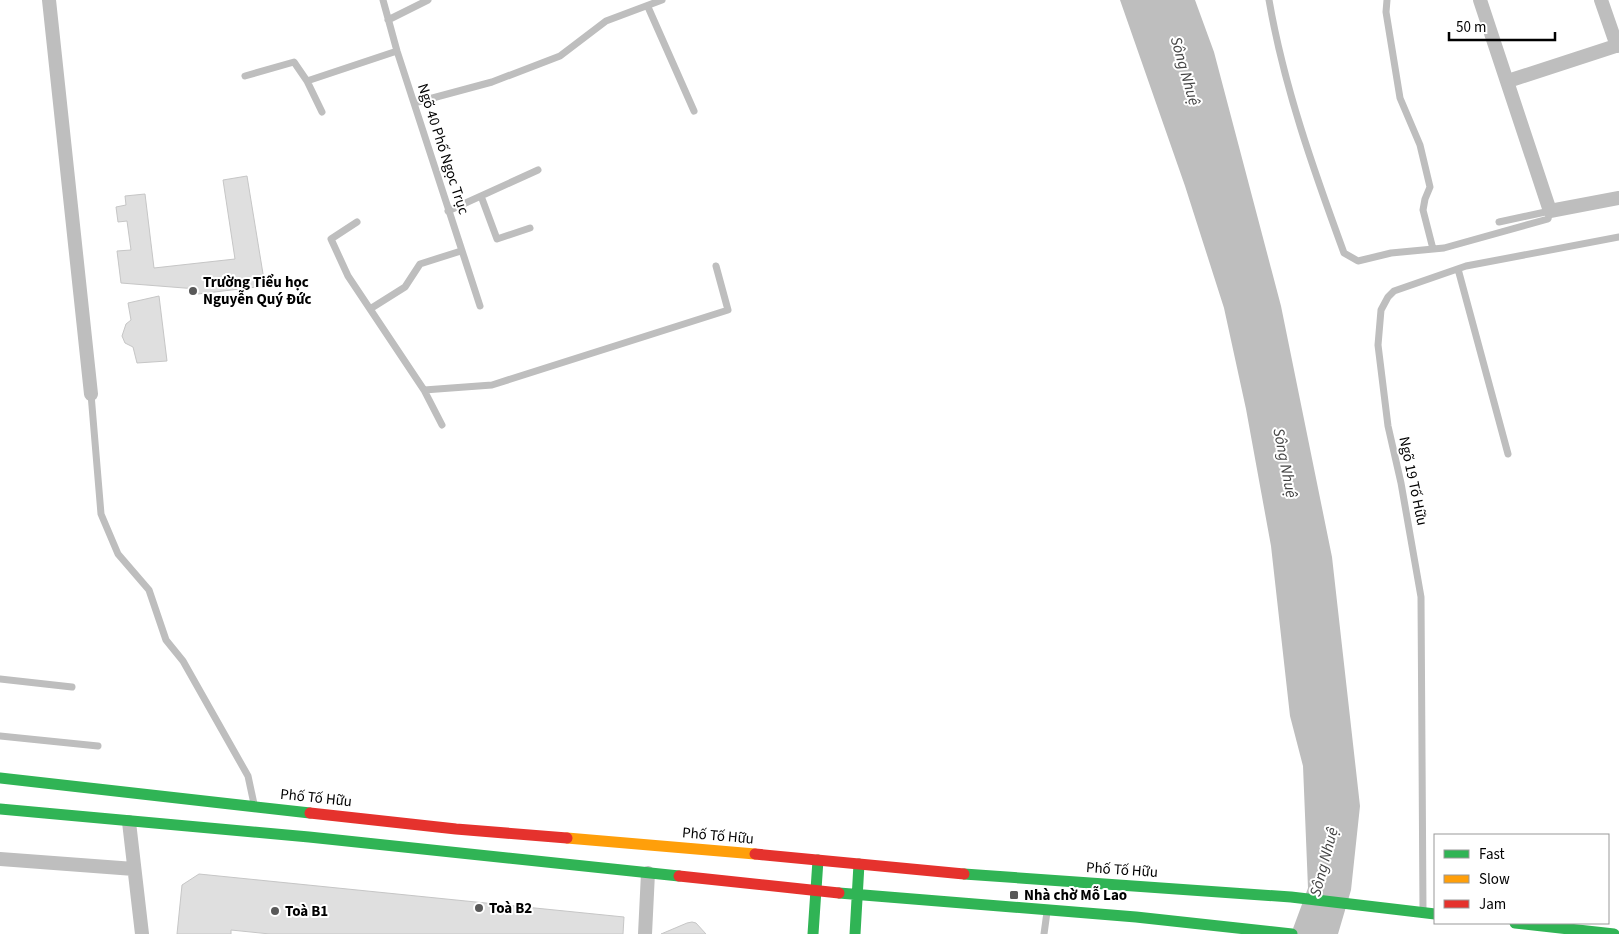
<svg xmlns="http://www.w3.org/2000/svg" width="1619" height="934" viewBox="0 0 1619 934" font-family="'Source Sans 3',sans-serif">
<rect width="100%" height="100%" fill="#fff"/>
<path fill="#bebebe" d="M1120,0H1195L1214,52L1281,306L1332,557L1360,806L1351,890L1338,934H1291L1308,888L1303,766L1290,716L1271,546L1246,409L1224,308L1185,186Z"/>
<path fill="#dfdfdf" stroke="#c6c6c6" d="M247,176L265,286L198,294L197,289L121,283L117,251L131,250L127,221L118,222L116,207L126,205L125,196L145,194L154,268L235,259L223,180Z
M159,296L167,361L137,363L133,347L125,343L122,336L126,324L131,320L128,303Z
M199,874L624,917L623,934H270L231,930V934H177L182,885Z
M692,922L696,923L706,934H661L687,923Z"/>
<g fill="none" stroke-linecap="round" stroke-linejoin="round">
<path stroke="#bebebe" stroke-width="7" d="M383,0L397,51L480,306
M1269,0C1284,87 1314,171 1344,253L1358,261L1391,253L1444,248L1548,219L1550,211L1499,222
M1387,0L1386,12L1400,98L1420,145L1430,187L1425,199L1423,210L1433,249
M648,7L694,111
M388,20L428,0
M245,76L294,62L307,81L397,51
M307,81L322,112
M414,103L492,82L560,56L606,21L662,0
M481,196L497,239L530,228
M448,211L538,170
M357,222L331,239L348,276L424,390L492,385L728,310L716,266
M1458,269L1508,454
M370,309L405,287L420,264L461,251
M424,390L442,425
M91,394L101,514L118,554L149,590L166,640L183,661L248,776L254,804
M0,679L72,687
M0,736L98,746
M1423,910L1421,597L1401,483L1388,426L1378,345L1381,310L1388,297L1394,291L1466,266L1619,237
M1044,934L1047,912"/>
<path stroke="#bebebe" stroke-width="14" d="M49,0L91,394
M1480,0L1550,211L1619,198
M1601,0L1617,46
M1508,81L1619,45
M129,822L142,934
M0,859L134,869
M645,934L648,873"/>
<path stroke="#30b455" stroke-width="11" d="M0,778L310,813
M0,809L309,837L679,876
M964,874L1291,897L1435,914
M839,893L1136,917L1292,934
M1515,923L1614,934
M813,934L818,860
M855,934L859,864"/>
<path stroke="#ff9f0a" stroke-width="11" d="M567,838L755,854"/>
<path stroke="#e5322d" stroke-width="11" d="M310,813L456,829L567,838
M755,854L964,874
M679,876L839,893"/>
</g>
<g fill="#595959" stroke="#fff" stroke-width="2">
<circle cx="193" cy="291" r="5"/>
<rect x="1009" y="890" width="10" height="10" rx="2.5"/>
<circle cx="479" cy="908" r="5"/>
<circle cx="275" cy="911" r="5"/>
</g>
<g text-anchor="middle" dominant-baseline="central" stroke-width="4" stroke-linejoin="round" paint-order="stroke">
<g font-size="15" fill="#000" stroke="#fff">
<text transform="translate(443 149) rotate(72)">Ngõ 40 Phố Ngọc Trục</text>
<text transform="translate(1413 481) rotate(78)">Ngõ 19 Tố Hữu</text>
<text transform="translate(316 798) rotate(6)">Phố Tố Hữu</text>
<text transform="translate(718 836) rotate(5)">Phố Tố Hữu</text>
<text transform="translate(1122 870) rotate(4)">Phố Tố Hữu</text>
</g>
<g font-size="15" font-weight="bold" fill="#000" stroke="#fff" text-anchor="start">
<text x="203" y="282">Trường Tiểu học<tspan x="203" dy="17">Nguyễn Quý Đức</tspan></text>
<text x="1024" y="895">Nhà chờ Mỗ Lao</text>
<text x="489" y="908">Toà B2</text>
<text x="285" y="911">Toà B1</text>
</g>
<g font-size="16" font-style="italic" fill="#434343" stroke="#fff">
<text transform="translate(1185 71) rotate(74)">Sông Nhuệ</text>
<text transform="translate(1285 463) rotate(79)">Sông Nhuệ</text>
<text transform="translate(1324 862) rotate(-75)">Sông Nhuệ</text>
</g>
</g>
<rect x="1434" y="834" width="175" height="90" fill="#ffffff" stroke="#999999"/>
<rect x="1444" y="850" width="25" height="8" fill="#30b455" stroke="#999999"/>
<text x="1479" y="859" font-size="15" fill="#000000">Fast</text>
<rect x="1444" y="875" width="25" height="8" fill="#ff9f0a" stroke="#999999"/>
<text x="1479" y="884" font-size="15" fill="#000000">Slow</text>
<rect x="1444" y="900" width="25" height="8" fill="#e5322d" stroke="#999999"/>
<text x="1479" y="909" font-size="15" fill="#000000">Jam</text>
<path d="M1449 32v8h106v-8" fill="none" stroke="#000000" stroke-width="2.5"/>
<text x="1456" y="32" font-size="15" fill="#000000" stroke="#ffffff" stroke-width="4" paint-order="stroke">50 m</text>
</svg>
